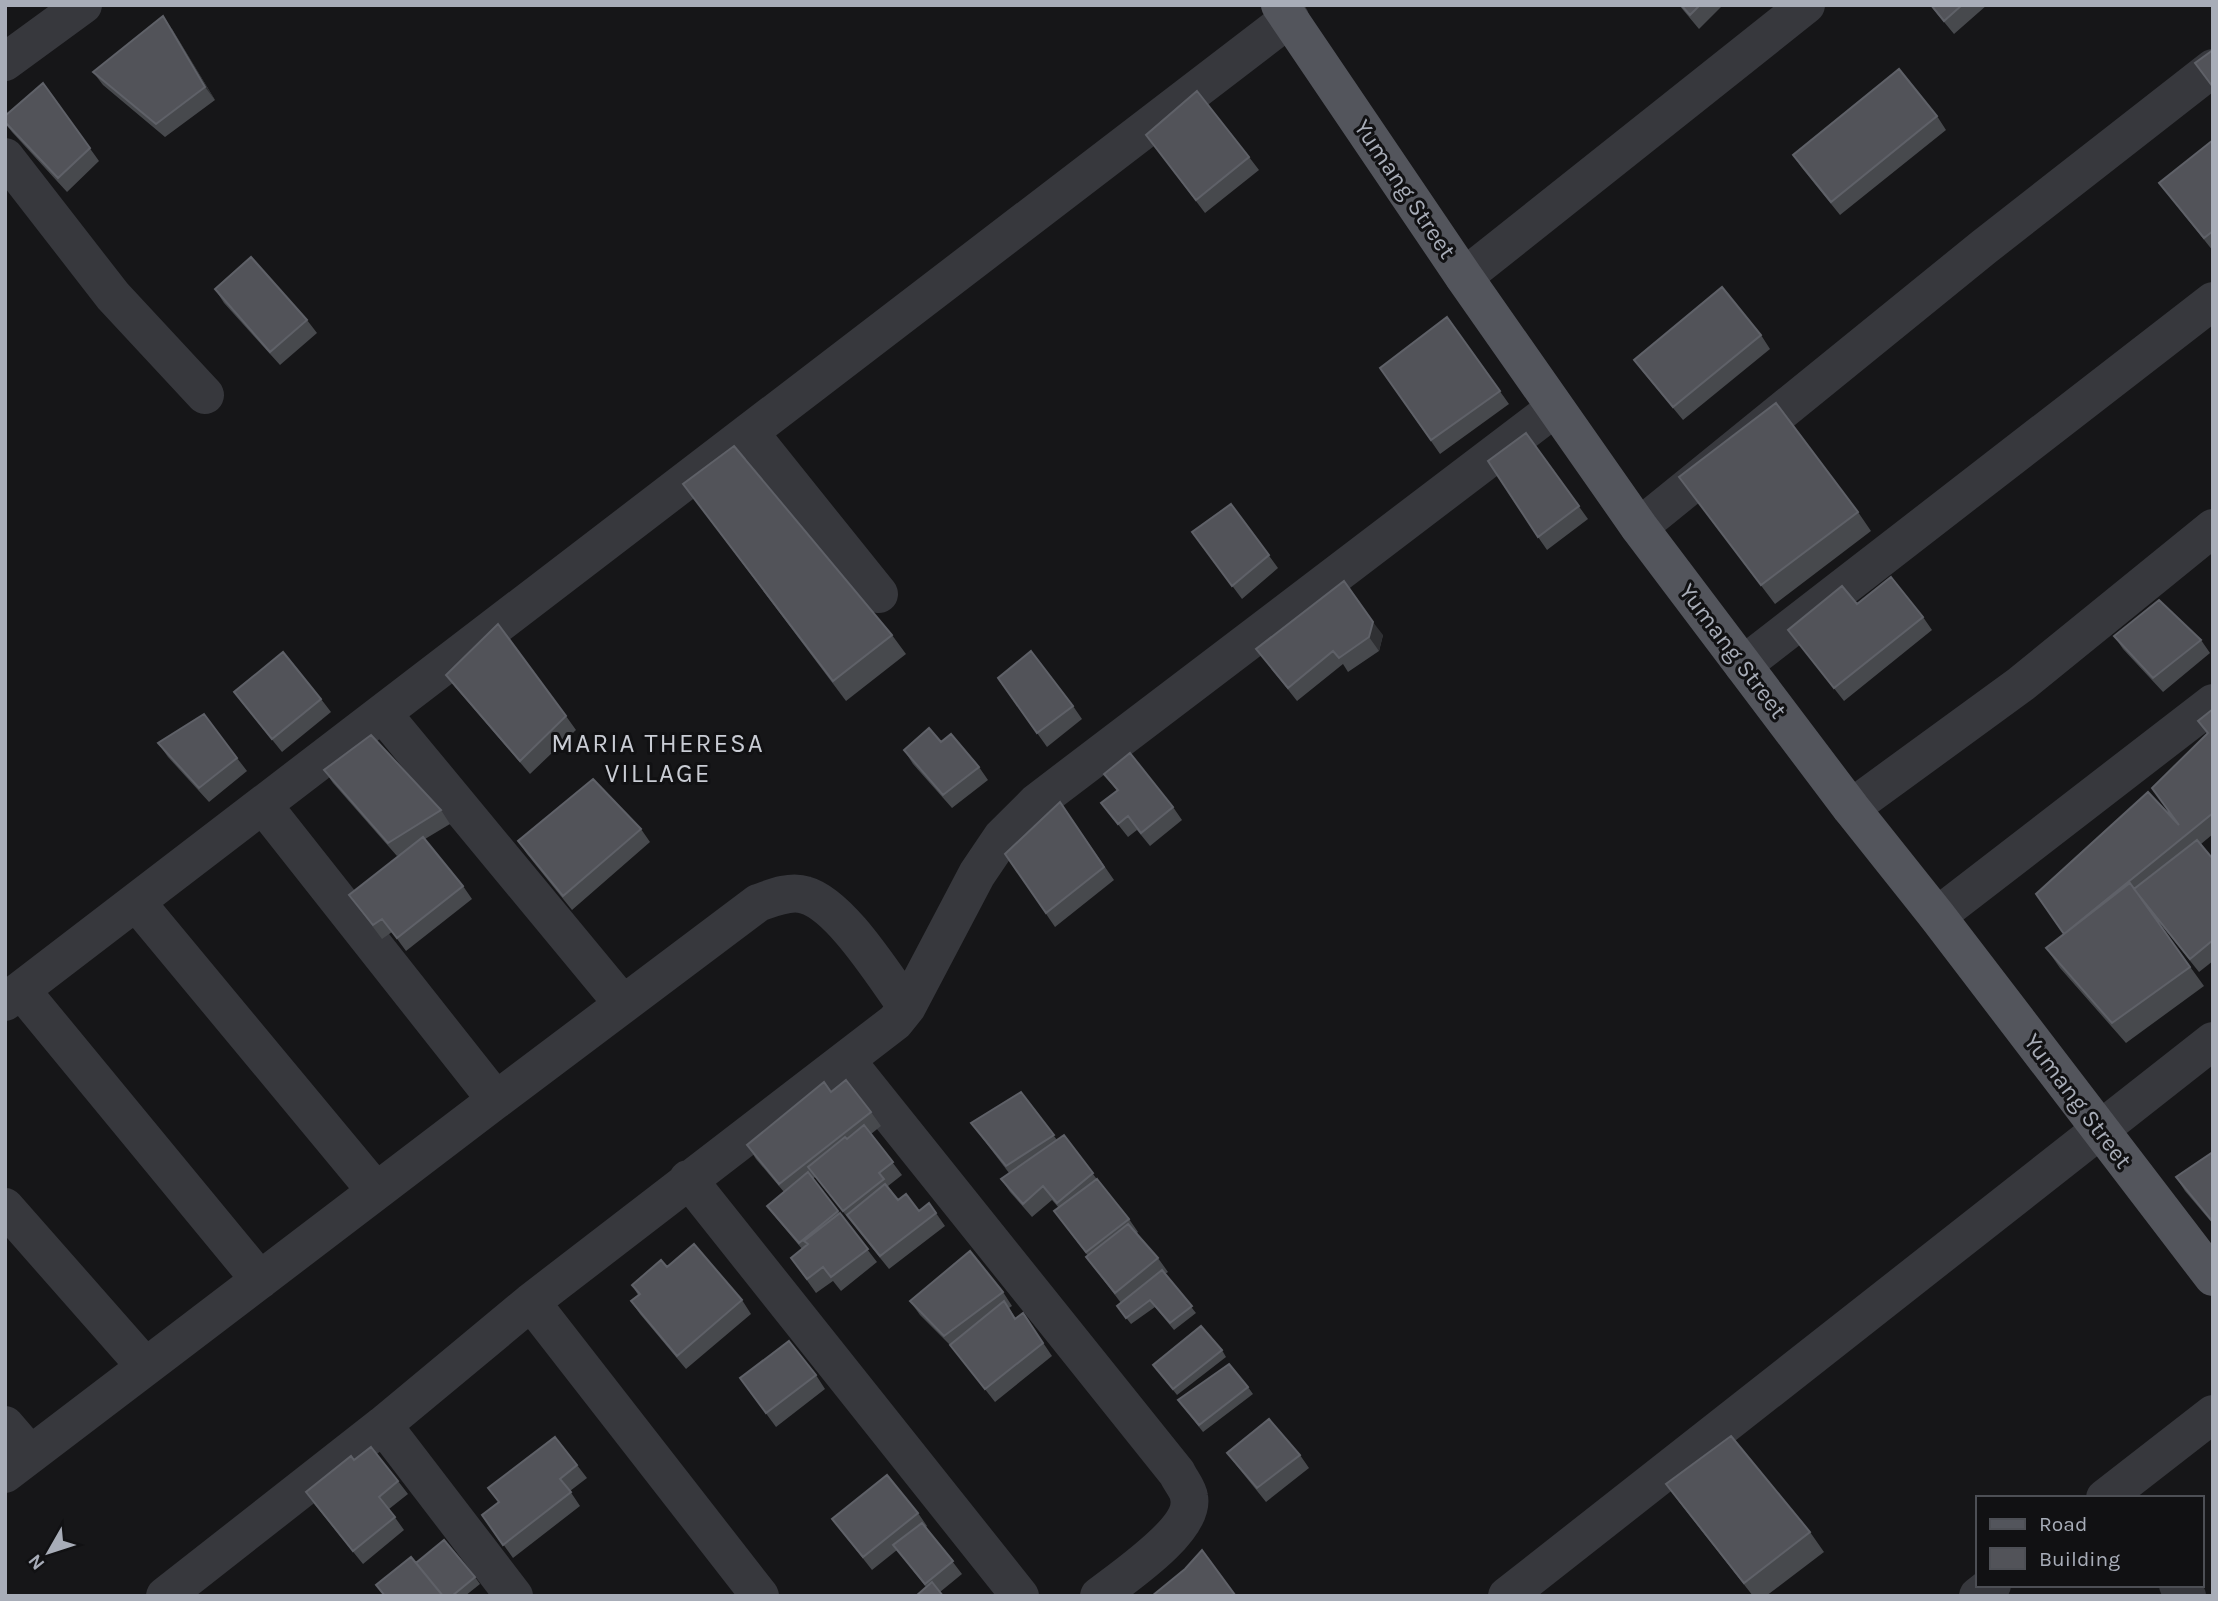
<svg xmlns="http://www.w3.org/2000/svg" width="2218" height="1601" viewBox="0 0 2218 1601" font-family="Karla,sans-serif">
<rect width="100%" height="100%" fill="#161618"/>
<g fill="none" stroke-linecap="round" stroke-linejoin="round">
<path stroke="#37383d" stroke-width="38" d="M5,62L83,5
M5,157L113,296L205,395
M1464,277L1806,5
M749,432L879,594
M1639,527L1984,247L2213,68
M1743,665L2213,301
M383,714L623,1004
M263,805L496,1100
M1851,808L2021,684L2213,528
M136,902L376,1191
M1937,916L2213,703
M21,990L260,1280
M5,1002L1290,18
M846,1060L1177,1473C1180,1480 1188,1489 1189,1497C1196,1529 1122,1578 1099,1596
M688,1179L1020,1596
M5,1207L145,1366
M531,1302L760,1596
M5,1425L30,1454
M383,1425L514,1596
M5,1474L496,1100L758,903C772,898 790,890 805,895C841,905 884,976 907,1007
M2105,1498L2213,1414
M2178,1585L2187,1596
M165,1596L383,1425L531,1302L895,1022L907,1007L977,874L1002,837L1037,802L1555,408
M1507,1596L2213,1041
M1978,1596L1992,1585"/>
<path stroke="#53555c" stroke-width="38" d="M1280,5L1464,277L1639,527L1851,808L1937,916L2213,1277"/>
</g>
<path fill="#47494d" d="M1679,5H1723L1699,29Z
M1930,5H1987L1954,34Z
M172,29L215,100L165,137L103,85L93,72Z
M43,83L99,161L67,192L12,132L5,123V116Z
M1937,116L1946,130L1840,215L1802,168L1793,155Z
M1146,135L1249,157L1259,170L1205,213Z
M2213,140V251L2159,183Z
M215,289L307,320L317,333L280,365L224,303Z
M1447,317L1509,404L1440,454L1380,368Z
M1761,335L1770,349L1683,420L1644,373L1634,360Z
M1526,433L1588,519L1547,550L1538,537Z
M1679,477L1858,512L1871,531L1775,604Z
M683,484L892,635L906,654L846,701Z
M1231,504L1278,568L1242,599L1192,532Z
M1857,604L1923,617L1932,630L1844,701L1788,630Z
M1383,635L1379,651L1348,672L1343,664L1297,701L1256,649Z
M2114,636L2201,640L2210,653L2163,692L2123,649Z
M446,675L566,716L576,730L530,774L456,688Z
M998,678L1073,706L1082,719L1047,747Z
M234,692L321,699L331,712L282,752L244,705Z
M2213,709V834L2201,844L2213,859V961L2199,972L2147,907L2204,986L2126,1043L2060,968L2046,948L2064,934L2177,823L2207,733L2198,721Z
M941,742L979,767L988,780L952,808L913,764L904,750Z
M158,743L237,758L247,771L209,802L168,757Z
M324,770L441,810L450,824L425,839L463,886L472,899L406,951L392,932L382,939L349,895L403,853L397,856L333,783Z
M1104,774L1173,807L1182,820L1150,846L1137,830L1128,837L1101,803L1117,791Z
M1060,802L1114,880L1055,927L1005,854Z
M641,829L650,842L572,910L527,854L518,841Z
M831,1092L871,1112L881,1126L871,1134L902,1175L888,1186L898,1200L919,1211L929,1203L945,1226L889,1269L815,1177L813,1179L877,1262L841,1291L833,1281L816,1293L791,1258L802,1249L777,1219L767,1206L784,1192L756,1159L747,1145Z
M1021,1092L1057,1140L1064,1135L1099,1182L1129,1219L1138,1232L1137,1233L1158,1258L1168,1272L1165,1274L1196,1313L1174,1330L1155,1307L1131,1324L1117,1306L1121,1303L1096,1270L1086,1257L1088,1256L1054,1211L1059,1208L1052,1200L1032,1217L1010,1192L1001,1179L1009,1173L971,1123Z
M2213,1152V1224L2185,1191L2176,1177Z
M667,1267L742,1300L751,1314L686,1369L640,1314L631,1301L638,1295L632,1285Z
M1003,1292L1012,1306L1009,1308L1016,1319L1023,1313L1052,1356L995,1402L951,1346L920,1315L910,1301Z
M1222,1350L1226,1357L1177,1395L1153,1365Z
M816,1375L825,1389L776,1427L740,1378Z
M1248,1387L1253,1394L1203,1432L1178,1400Z
M1227,1453L1300,1455L1309,1468L1266,1502L1237,1466Z
M354,1460L398,1481L408,1494L389,1509L404,1530L363,1564L315,1505L306,1492Z
M577,1465L587,1478L570,1491L580,1506L513,1558L482,1515L498,1502L488,1488Z
M1666,1484L1810,1532L1824,1552L1766,1596H1753L1680,1503Z
M918,1513L927,1526L926,1527L962,1574L940,1592L926,1587L897,1550L872,1570L832,1519Z
M416,1563L475,1577L480,1584L465,1596H384L376,1585Z"/>
<path fill="#2f3033" d="M163,16L172,29L215,100L205,87Z
M1373,622L1383,635L1379,651L1369,637Z"/>
<path fill="#525359" stroke="#5f6168" stroke-width="2" d="M1681,5H1700L1690,15Z
M1931,5H1962L1944,21Z
M163,16L205,87L156,124L93,72Z
M2213,50V87L2195,63Z
M1899,69L1937,116L1831,202L1793,155Z
M43,83L90,148L58,178L5,122V116Z
M1197,91L1249,157L1196,200L1146,135Z
M2213,140V231L2204,238L2159,183Z
M251,257L307,320L270,352L215,289Z
M1722,287L1761,335L1673,407L1634,360Z
M1447,317L1500,391L1431,440L1380,368Z
M1776,403L1858,512L1761,585L1679,477Z
M1526,433L1579,506L1538,537L1488,461Z
M734,446L892,635L833,681L683,484Z
M1231,504L1269,555L1232,586L1192,532Z
M1891,577L1923,617L1834,688L1788,630L1842,586L1857,604Z
M1344,581L1373,622L1369,637L1339,658L1333,651L1288,688L1256,649Z
M2159,600L2201,640L2153,678L2114,636Z
M498,624L566,716L520,761L446,675Z
M1031,651L1073,706L1037,733L998,678Z
M283,652L321,699L272,739L234,692Z
M2213,709V813L2064,934L2036,894L2148,792L2179,825L2152,788L2208,733L2198,721Z
M204,714L237,758L199,788L158,743Z
M929,728L941,742L951,734L979,767L943,795L904,750Z
M371,735L441,810L388,843L324,770Z
M1130,753L1173,807L1141,833L1128,816L1118,824L1101,803L1118,790L1104,774Z
M593,779L641,829L563,896L518,841Z
M1060,802L1104,867L1046,913L1005,854Z
M423,837L463,886L397,938L382,919L373,925L349,895Z
M2197,840L2213,859V940L2190,959L2134,889Z
M2130,883L2190,967L2112,1023L2046,948Z
M846,1080L871,1112L779,1184L747,1145L824,1082L831,1092Z
M1021,1092L1054,1135L1006,1166L971,1123Z
M864,1125L893,1162L879,1173L884,1179L843,1211L808,1167L845,1137L847,1139Z
M1064,1135L1093,1173L1057,1203L1043,1186L1023,1204L1001,1179Z
M2213,1152V1222L2176,1177Z
M808,1172L838,1211L799,1243L767,1206Z
M1097,1179L1129,1219L1086,1252L1054,1211Z
M885,1184L898,1200L906,1194L919,1211L929,1203L936,1213L880,1256L847,1215Z
M840,1213L868,1249L831,1277L823,1267L807,1279L791,1258L808,1244L804,1241Z
M1128,1224L1158,1258L1115,1293L1086,1257Z
M694,1244L742,1300L677,1356L631,1301L640,1294L632,1285L661,1260L667,1267Z
M970,1251L1003,1292L944,1336L910,1301Z
M1162,1270L1192,1306L1170,1323L1150,1300L1126,1318L1117,1306Z
M1004,1301L1015,1319L1023,1313L1043,1343L985,1389L950,1345Z
M1201,1326L1222,1350L1173,1389L1153,1365Z
M789,1341L816,1375L766,1413L740,1378Z
M1229,1364L1248,1387L1199,1425L1178,1400Z
M1269,1419L1300,1455L1257,1488L1227,1453Z
M1731,1436L1810,1532L1744,1583L1666,1484Z
M555,1437L577,1465L560,1479L571,1492L503,1545L482,1515L499,1502L488,1488Z
M371,1447L398,1481L379,1497L395,1517L353,1551L306,1492L351,1456L354,1460Z
M887,1475L918,1513L863,1557L832,1519Z
M922,1523L953,1561L925,1584L893,1545Z
M444,1540L475,1577L452,1596H443L416,1563Z
M1202,1550L1235,1595L1234,1596H1152L1185,1569Z
M411,1557L443,1596H385L376,1585Z
M932,1582L943,1596H916Z"/>
<g text-anchor="middle" dominant-baseline="central" stroke-width="6" stroke-linejoin="round" paint-order="stroke">
<g font-size="24" fill="#a8adb8" stroke="#111113">
<text transform="translate(1405 189) rotate(56)">Yumang Street</text>
<text transform="translate(1733 651) rotate(53)">Yumang Street</text>
<text transform="translate(2078 1101) rotate(53)">Yumang Street</text>
</g>
<g font-size="26" letter-spacing="2" fill="#c9ccd4" stroke="#111113">
<text x="658" y="743">MARIA THERESA<tspan x="658" dy="30">VILLAGE</tspan></text>
</g>
</g>
<rect width="2218" height="1601" fill="none" stroke="#a8adb8" stroke-width="14"/>
<rect x="1976" y="1496" width="228" height="91" fill="#111113" stroke="#4d4f55" stroke-width="2"/>
<rect x="1990" y="1519" width="35" height="10" fill="#53555c" stroke="#4d4f55" stroke-width="2"/>
<text x="2039" y="1531" font-size="21" fill="#a8adb8">Road</text>
<rect x="1990" y="1548" width="35" height="21" fill="#525359" stroke="#4d4f55" stroke-width="2"/>
<text x="2039" y="1566" font-size="21" fill="#a8adb8">Building</text>
<g transform="translate(49 1552) rotate(231)" stroke="#111113" stroke-width="5" paint-order="stroke">
<path d="M0-5L12 26L0 18L-12 26Z" fill="#a8adb8"/>
<text y="-10" font-size="19" font-weight="bold" text-anchor="middle" fill="#a8adb8">N</text>
</g>
</svg>
